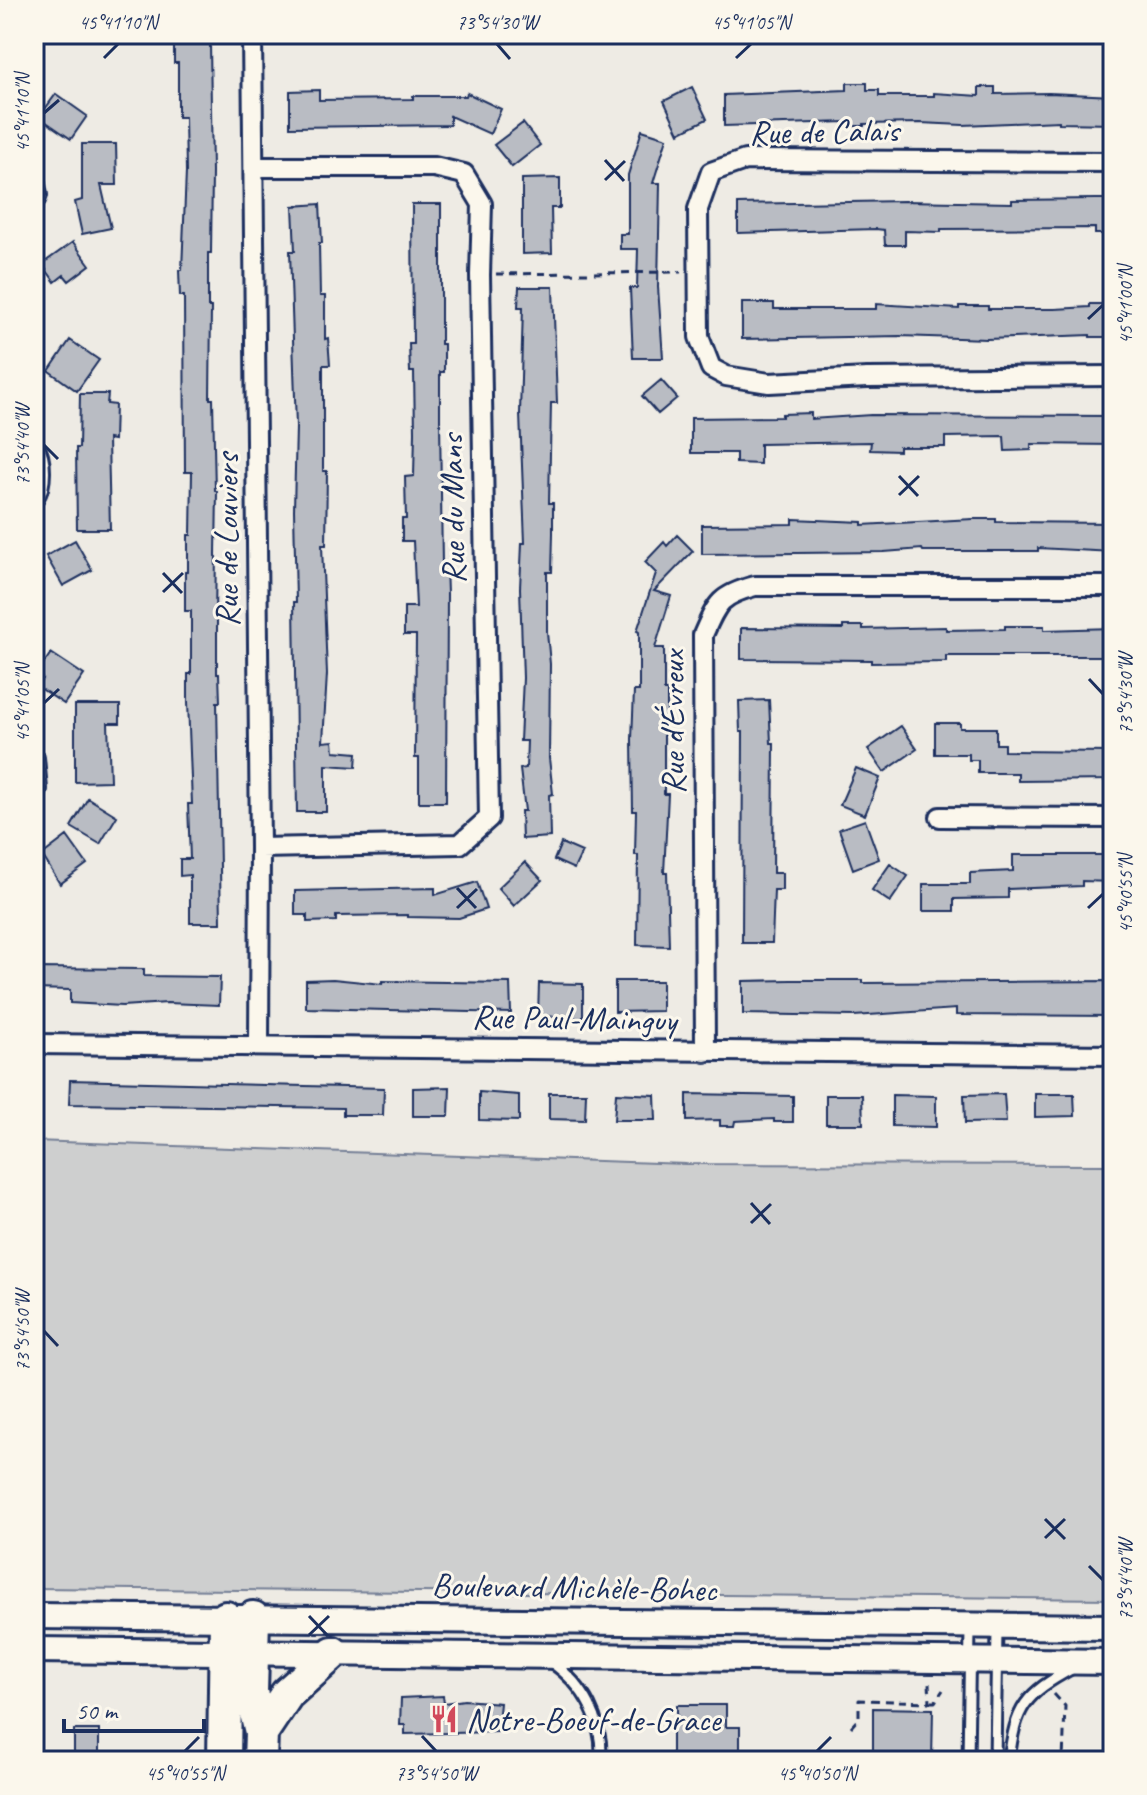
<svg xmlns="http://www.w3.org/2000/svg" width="1147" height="1795" viewBox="0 0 1147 1795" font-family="Caveat,sans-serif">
<rect width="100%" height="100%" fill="#eeebe4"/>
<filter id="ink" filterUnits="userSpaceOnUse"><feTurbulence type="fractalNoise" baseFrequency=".0125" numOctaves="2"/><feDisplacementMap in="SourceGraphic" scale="16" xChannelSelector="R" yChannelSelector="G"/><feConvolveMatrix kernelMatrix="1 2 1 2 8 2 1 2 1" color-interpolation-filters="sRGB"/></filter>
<g filter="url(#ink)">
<path fill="#cecfcf" stroke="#747f96" stroke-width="2" d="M34,1141L686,1164L1113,1165V1599L34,1588Z"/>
<path fill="#b9bcc3" stroke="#1b2f5e" stroke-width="2" d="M174,44H210L212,172L211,253H208V307H211L210,399H213L215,491H217L215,617H217V674H219L220,702H217L221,923H190V875L180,876V859H190L188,804H192L188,702V674H191V611H185V572H188V535H191L192,472H185L184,296H180L179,270H182L186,172L185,117H178V63H174Z
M847,83H867V90H879V96H934V93L979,96V87H995V94L1049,93L1113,96V124L1059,123V121L963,125L920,123L864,124V126H846V122L724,126V95L847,90Z
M692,87L707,119L679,133L664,101Z
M319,90V100L413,99V96H466L467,93L501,109L490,134L450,116V125L290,127V91Z
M56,94L87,116L71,139L39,117Z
M523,123L540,145L512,167L494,145Z
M642,130L667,138L653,183H660L658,287L663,358H633L630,288H637L638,249H620V234H628V175Z
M82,144H116L117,185H101L111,228L82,234L75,202L82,200Z
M560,178V208H551L552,253L522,254V179Z
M1095,199H1113V234H1095V228L941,229V232L905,231V245H885L884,230L876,229L738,233V204L904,201L1012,203V200Z
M320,204L322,243H319L320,296H325V339L328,338L330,365H323V471H327L326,545H322L327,674L323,742L333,741L334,751L357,753L356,767L326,765V812H297L294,602H296L294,510L296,427L290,251H295L293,206Z
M412,204H441V344H444V372H440V420L442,565H446L447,594L446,802H419V758H415L416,635H404V607H416L413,541H402V519H406L405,477L414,476L415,432L414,372H410L409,344H413Z
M73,242L90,265L69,281L64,275L55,282L42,264Z
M519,287H553L557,403H551L549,503H553V533L552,572H547V632L550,664L549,758L553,794L549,795L550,837L522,839L521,811H525L520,769L526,768L527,741H520L523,678L520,588L522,543H525L520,414L523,307H518Z
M742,303H774V309H876V304L959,309V306H988V309H1055L1090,307V304H1113V337H1090V335L987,339L900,336L742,339Z
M70,340L99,360L77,391L49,371Z
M661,380L677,398L658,414L642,396Z
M80,394H108L107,404L115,405L114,440L108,439L110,529H77L76,448H79Z
M811,413V419L871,415L1113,416V445L1031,444V450L1005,451L1004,436L945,437V447H899V451L870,450L871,442L760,444V464L736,463V453H691V418L782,417V414Z
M793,519L862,522V525L973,519H996V522L1113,523V552L1038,548V551H923L922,549L884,552L702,554V525L793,524Z
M677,535L693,551L654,591L671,596L655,648H664V691H667V722H664V794H668L664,873H667L669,946L637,945L638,855H635L636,811H633L632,739L634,691H639V632L637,631L656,573L645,562L664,542L667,546Z
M75,540L92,570L63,586L46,556Z
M843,626H863V629L946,627V630L1005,629V626H1044V630L1113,628V656H946V662L871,663V660L741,659V628L843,629Z
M51,653L84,675L64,704L37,686L43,679L36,674Z
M769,700L771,743H774L773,873H782V890H774L772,943H742L743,732H740L739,701Z
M75,705H120V723H108L110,781L75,782Z
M935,723H960V728H996V744H1004V751L1113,752V780L1018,781V773H978V760H969V754H935Z
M901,726L917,749L884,772L868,749Z
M856,768L880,778L865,815L840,805Z
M88,798L117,816L100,844L71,827Z
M865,820L879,859L853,869L839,829Z
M67,836L87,864L60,884L42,855Z
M561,843L582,852L574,869L554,860Z
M1013,855H1113V882L1082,881V886L1008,889V898L954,899V911H923V884H970V873L1013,871Z
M525,862L542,880L514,906L498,888Z
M890,864L908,876L890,902L872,890Z
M477,882L486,909L459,918L407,917V915L336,916V921L307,922V915H295V891L435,888V895Z
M34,968L144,969V976L220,977L219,1005L167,1003L122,1006L70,1003V990L34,989Z
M333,979L382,984V981L510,983L511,1013L306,1008V980Z
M791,980H863V983L1113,981V1016L956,1015V1009L854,1016L743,1014V981Z
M615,981H662V1011L615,1012Z
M539,983L583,984V1018L538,1016Z
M70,1080L384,1088L383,1115H343V1108L69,1104Z
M450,1087L449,1116H413V1088Z
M479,1092L519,1095V1121L479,1120Z
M549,1093H586L585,1120L549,1119Z
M616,1093L655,1095L656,1120H614Z
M687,1094L793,1096V1122H774V1119L735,1121L734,1126H720V1120L687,1121Z
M1004,1094L1006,1122L965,1123L964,1095Z
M1035,1094H1074L1075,1116L1035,1117Z
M826,1095H862L863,1124H826Z
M892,1095L936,1096V1127L892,1126Z
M443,1696L444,1703L464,1700L500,1703L497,1732L405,1734V1725H400L401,1698Z
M677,1705H726V1727H740V1761H672V1725H677Z
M873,1708L933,1709L932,1761H873Z
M74,1730H99V1761H74Z"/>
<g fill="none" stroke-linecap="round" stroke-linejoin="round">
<defs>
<path id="lane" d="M551,1662C585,1686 603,1720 601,1761
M968,1761L970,1629
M995,1761L997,1629
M1009,1761C1015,1707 1025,1694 1073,1668"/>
<path id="street" d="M252,34L260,848L259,1046
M1113,162L745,160L711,172L698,209L699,337L711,368L726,376L769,383L867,378L1113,376
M255,167H434L464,174L482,204L480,275L489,818L460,844L260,848
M34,180L37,195L34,202
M34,447C42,459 42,485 34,497
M34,758L37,789L34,798
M940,817L1113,818
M34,1044L1113,1055
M705,1052L703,635C717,603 720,595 755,586H1113"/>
<path id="secondary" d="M34,1616L1113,1627
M34,1650L1113,1662"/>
<path id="highway" d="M253,1618L251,1692L261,1733L260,1761
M261,1733L287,1694L333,1653
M224,1761L226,1618"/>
</defs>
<use href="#lane" stroke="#1b2f5e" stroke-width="15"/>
<use href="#street" stroke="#1b2f5e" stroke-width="24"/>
<use href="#secondary" stroke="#1b2f5e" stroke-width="30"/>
<use href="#highway" stroke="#1b2f5e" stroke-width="38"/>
<path stroke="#1b2f5e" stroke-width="3" stroke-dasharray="8 6" stroke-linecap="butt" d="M496,274L681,272
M1054,1694L1065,1706L1063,1761
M930,1702H935L943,1690
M851,1727L859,1718V1700L930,1702L929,1683"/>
<use href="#lane" stroke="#fbf7ec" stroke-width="9"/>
<use href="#street" stroke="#fbf7ec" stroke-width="18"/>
<use href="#secondary" stroke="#fbf7ec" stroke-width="24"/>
<use href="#highway" stroke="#fbf7ec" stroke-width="32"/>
</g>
</g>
<path fill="none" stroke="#1b2f5e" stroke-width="3" d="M497,44L510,59M104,58L118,44M736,58L751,44M44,113L59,100M605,160L624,181M605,180L625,161M1088,319L1103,305M44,445L58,459M899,476L918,496M899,495L919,476M163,573L182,593M163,592L183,573M1089,679L1103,694M44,703L59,689M457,888L476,908M457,908L477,889M1088,908L1103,894M751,1203L770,1224M751,1223L771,1204M44,1331L58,1346M1045,1519L1065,1539M1045,1538L1065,1519M1089,1566L1103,1580M309,1616L328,1636M309,1635L329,1616M422,1736L436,1751M185,1751L199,1737M817,1751L831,1737"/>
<defs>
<symbol id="restaurant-bare" viewBox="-9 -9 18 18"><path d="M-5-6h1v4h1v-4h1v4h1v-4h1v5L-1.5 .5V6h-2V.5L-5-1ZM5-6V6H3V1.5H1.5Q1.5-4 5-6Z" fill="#d1495b" stroke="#fbf7ec" stroke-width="2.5" paint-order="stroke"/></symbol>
</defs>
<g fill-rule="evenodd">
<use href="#restaurant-bare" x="424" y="1699" width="40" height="40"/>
</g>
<g text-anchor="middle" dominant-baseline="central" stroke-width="6" stroke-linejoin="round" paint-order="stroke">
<g font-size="34" fill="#1b2f5e" stroke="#fbf7ec">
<text transform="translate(824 131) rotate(-1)">Rue de Calais</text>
<text transform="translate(452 509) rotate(-91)">Rue du Mans</text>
<text transform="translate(226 540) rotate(-90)">Rue de Louviers</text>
<text transform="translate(672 722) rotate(-90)">Rue d'Évreux</text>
<text transform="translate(574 1018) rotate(1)">Rue Paul-Mainguy</text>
<text transform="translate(574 1587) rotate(1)">Boulevard Michèle-Bohec</text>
</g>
<g font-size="34" fill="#1b2f5e" stroke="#fbf7ec" text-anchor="start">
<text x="466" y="1719">Notre-Boeuf-de-Grace</text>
</g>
</g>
<rect width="1147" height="1795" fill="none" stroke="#fbf7ec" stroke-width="88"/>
<path d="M64 1719v12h140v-12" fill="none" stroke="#1b2f5e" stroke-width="4"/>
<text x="76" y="1719" font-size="24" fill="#1b2f5e" stroke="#fbf7ec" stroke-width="6" paint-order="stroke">50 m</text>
<rect x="44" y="44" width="1059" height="1707" fill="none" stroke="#1b2f5e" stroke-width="3"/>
<g font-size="20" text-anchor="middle" fill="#1b2f5e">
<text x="118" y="29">45°41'10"N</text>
<text x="497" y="29">73°54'30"W</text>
<text x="751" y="29">45°41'05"N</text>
<text transform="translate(22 113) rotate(-90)" y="7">45°41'10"N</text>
<text transform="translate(1125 305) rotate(-90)" y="7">45°41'00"N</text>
<text transform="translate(22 445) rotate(-90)" y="7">73°54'40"W</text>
<text transform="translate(1125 694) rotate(-90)" y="7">73°54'30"W</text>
<text transform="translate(22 703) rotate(-90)" y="7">45°41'05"N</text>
<text transform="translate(1125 894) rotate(-90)" y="7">45°40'55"N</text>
<text transform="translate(22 1331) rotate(-90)" y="7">73°54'50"W</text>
<text transform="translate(1125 1580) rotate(-90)" y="7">73°54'40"W</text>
<text x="185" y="1780">45°40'55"N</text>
<text x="436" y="1780">73°54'50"W</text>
<text x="817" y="1780">45°40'50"N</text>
</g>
</svg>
